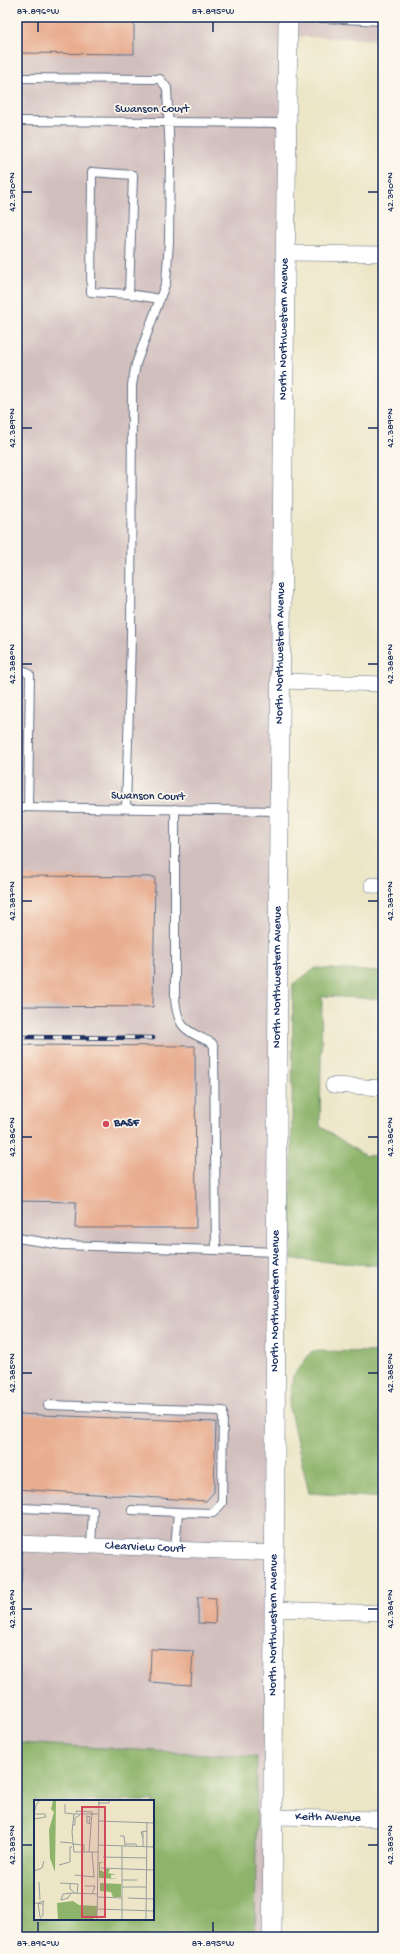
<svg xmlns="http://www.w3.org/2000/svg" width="400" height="1954" viewBox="0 0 400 1954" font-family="'Gochi Hand',sans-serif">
<rect width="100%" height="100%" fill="#fbf7ec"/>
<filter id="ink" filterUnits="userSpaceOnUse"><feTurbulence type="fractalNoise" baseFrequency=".025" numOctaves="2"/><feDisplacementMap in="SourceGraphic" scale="8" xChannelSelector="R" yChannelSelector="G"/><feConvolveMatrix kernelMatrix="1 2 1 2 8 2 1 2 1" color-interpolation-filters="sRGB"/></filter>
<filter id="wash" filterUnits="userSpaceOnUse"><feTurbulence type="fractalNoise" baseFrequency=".012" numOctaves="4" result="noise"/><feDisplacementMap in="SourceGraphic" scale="16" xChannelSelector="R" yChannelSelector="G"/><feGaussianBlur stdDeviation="0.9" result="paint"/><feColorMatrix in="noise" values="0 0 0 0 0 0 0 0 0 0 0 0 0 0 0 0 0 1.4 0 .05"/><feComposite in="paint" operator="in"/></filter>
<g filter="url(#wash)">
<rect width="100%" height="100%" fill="#ece6c7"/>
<path fill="#d1bfbe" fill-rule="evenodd" d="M17,17H383V40L290,36L275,1937H17ZM35,1801H153V1919H35Z"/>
<path fill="#8db46a" stroke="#547264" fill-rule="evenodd" d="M316,968L383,972V999L322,996L320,1126L365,1156L381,1155L383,1159V1266L291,1259L293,984Z
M312,1351L383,1352V1498L309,1493L289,1407L293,1376Z
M17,1743L257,1757L255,1934L250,1937H17ZM35,1801H153V1919H35Z"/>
<g id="blocks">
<path fill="#e8ac8e" d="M17,17H134V54L17,53Z
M17,876L155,877L153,1007L17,1006Z
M17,1045L195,1046L196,1228H75L76,1202L17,1201Z
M17,1414L216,1422L214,1492L206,1501L17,1489Z
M198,1597L216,1598L215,1624L198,1623Z
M151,1649L193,1651L191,1685L150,1682Z"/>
</g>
</g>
<g filter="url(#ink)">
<use href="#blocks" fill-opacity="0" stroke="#646f83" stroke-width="1"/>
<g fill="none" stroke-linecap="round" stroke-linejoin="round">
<defs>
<path id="service" d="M304,17L383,21
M17,78L160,79L167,88L170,156L169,242L166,282L136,364L132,385L131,639L126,808
M17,121L286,123
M129,294L133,175L92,172L91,292L129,294L160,299
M17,666L30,675L28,807
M17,807L279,811
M175,809V999C178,1030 186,1030 212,1043L214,1047L216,1250
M17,1238L62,1245L276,1252
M48,1405L223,1411L222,1503L213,1513L178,1512L175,1549
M22,1508L93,1511L91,1546
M132,1510L178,1512
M17,1580L18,1543"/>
<g id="minor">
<path d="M286,253L383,254"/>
<path d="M281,681L383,684"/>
<path d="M372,885L383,886"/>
<path d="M333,1085L383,1088"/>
<path id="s1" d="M17,1543L274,1553"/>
<path d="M273,1609L383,1613"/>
<path id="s2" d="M272,1817L383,1819"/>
</g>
<g id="tertiary">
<path id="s3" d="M272,1937L279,811L288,17"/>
</g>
</defs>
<use href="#service" stroke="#646f83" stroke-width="10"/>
<use href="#minor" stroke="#646f83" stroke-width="16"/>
<use href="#tertiary" stroke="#646f83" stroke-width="20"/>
<use href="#service" stroke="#fff" stroke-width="8"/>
<use href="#minor" stroke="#fff" stroke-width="15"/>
<use href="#tertiary" stroke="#fff" stroke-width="19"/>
<defs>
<path id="rail" d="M17,1037L153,1038"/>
</defs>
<use href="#rail" stroke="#1b2f5e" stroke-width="4.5"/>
<use href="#rail" stroke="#fbf7ec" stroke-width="3" stroke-dasharray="9" stroke-linecap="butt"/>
</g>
</g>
<path fill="none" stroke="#1b2f5e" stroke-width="1.5" d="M38,22V32M213,22V32M22,192H32M368,192H378M22,428H32M368,428H378M22,664H32M368,664H378M22,901H32M368,901H378M22,1137H32M368,1137H378M22,1373H32M368,1373H378M22,1609H32M368,1609H378M22,1845H32M368,1845H378M38,1922V1932M213,1922V1932"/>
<circle fill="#d1495b" stroke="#fbf7ec" stroke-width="1.5" cx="106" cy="1124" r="4"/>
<g text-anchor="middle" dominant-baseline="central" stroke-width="3.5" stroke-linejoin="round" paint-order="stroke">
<g font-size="12" fill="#1b2f5e" stroke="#fbf7ec">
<text x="152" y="110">Swanson Court</text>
<text stroke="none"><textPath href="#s3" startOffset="1608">North Northwestern Avenue</textPath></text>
<text stroke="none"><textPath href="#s3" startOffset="1284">North Northwestern Avenue</textPath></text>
<text transform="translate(148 797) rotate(1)">Swanson Court</text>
<text stroke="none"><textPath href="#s3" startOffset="960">North Northwestern Avenue</textPath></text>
<text stroke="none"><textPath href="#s3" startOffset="636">North Northwestern Avenue</textPath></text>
<text stroke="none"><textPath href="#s1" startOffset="128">Clearview Court</textPath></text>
<text stroke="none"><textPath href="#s3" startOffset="312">North Northwestern Avenue</textPath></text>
<text stroke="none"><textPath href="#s2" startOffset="56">Keith Avenue</textPath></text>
</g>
<g font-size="12" font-weight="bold" fill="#1b2f5e" stroke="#fbf7ec" text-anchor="start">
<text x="114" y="1124">BASF</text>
</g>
</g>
<g transform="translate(34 1800)">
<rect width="120" height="120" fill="#ece6c7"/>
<path d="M16,0H22L21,72L16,58L15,30L20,12L17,9L19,1ZM65,62H71L66,63V70L72,73V69H76L74,73L82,75H77V78L84,79L65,78ZM66,83L87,84V97H79L77,92L66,91ZM39,101L45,105L63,106V116L58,120H24L23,103Z" fill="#8db46a"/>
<path fill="none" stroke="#989d9d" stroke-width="1" d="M64,3H75V0M31,4V13L40,14M43,13L42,11L58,12L55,52M0,15L2,5L6,0M0,19L12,17L11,14H1M65,21L120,23M55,23L56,17L53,16V23L57,24M38,25H41V18L46,15M86,36H90L91,44M109,38L107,32L113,31M26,42L38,43M38,44L50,45V52M64,45L120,47M91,46V44H102L103,46M109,47V31M58,52L60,77M64,52H40L38,32L40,14H64M69,57L113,58M25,65L36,62V47H38M67,68L120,70M0,71L8,68L10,61M41,75L61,77M88,80H103M5,82L6,100M26,83L44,84L43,94M36,83V89L41,93M51,86H61L58,94M88,87H112M37,93L34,98L27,100L29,94L37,93L64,94M64,97L88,98M94,98L120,99M0,103L9,104L10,101L4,103M4,103L6,117M64,109L120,111M5,120L9,115V104M63,120L65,0M88,120V46M112,120L113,22"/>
<path fill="#d1495b" fill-opacity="0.15" stroke="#d1495b" stroke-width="2" d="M48,7H71V117H48Z"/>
<rect width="120" height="120" fill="none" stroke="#1b2f5e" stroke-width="2"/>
</g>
<rect width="400" height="1954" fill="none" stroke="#fbf7ec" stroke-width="44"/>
<rect x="22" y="22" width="356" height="1910" fill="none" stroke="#1b2f5e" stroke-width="1.5"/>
<g font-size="10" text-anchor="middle" fill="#1b2f5e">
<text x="38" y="14">87.896°W</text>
<text x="213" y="14">87.895°W</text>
<text transform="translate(11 192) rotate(-90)" y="4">42.390°N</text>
<text transform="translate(389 192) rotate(-90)" y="4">42.390°N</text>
<text transform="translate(11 428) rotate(-90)" y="4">42.389°N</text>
<text transform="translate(389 428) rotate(-90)" y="4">42.389°N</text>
<text transform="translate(11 664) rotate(-90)" y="4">42.388°N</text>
<text transform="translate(389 664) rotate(-90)" y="4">42.388°N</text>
<text transform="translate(11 901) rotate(-90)" y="4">42.387°N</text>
<text transform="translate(389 901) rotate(-90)" y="4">42.387°N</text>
<text transform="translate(11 1137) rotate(-90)" y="4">42.386°N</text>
<text transform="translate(389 1137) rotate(-90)" y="4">42.386°N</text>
<text transform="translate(11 1373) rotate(-90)" y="4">42.385°N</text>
<text transform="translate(389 1373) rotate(-90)" y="4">42.385°N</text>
<text transform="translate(11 1609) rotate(-90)" y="4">42.384°N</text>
<text transform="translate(389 1609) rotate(-90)" y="4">42.384°N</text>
<text transform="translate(11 1845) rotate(-90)" y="4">42.383°N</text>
<text transform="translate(389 1845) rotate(-90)" y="4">42.383°N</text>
<text x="38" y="1946">87.896°W</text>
<text x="213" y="1946">87.895°W</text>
</g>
</svg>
